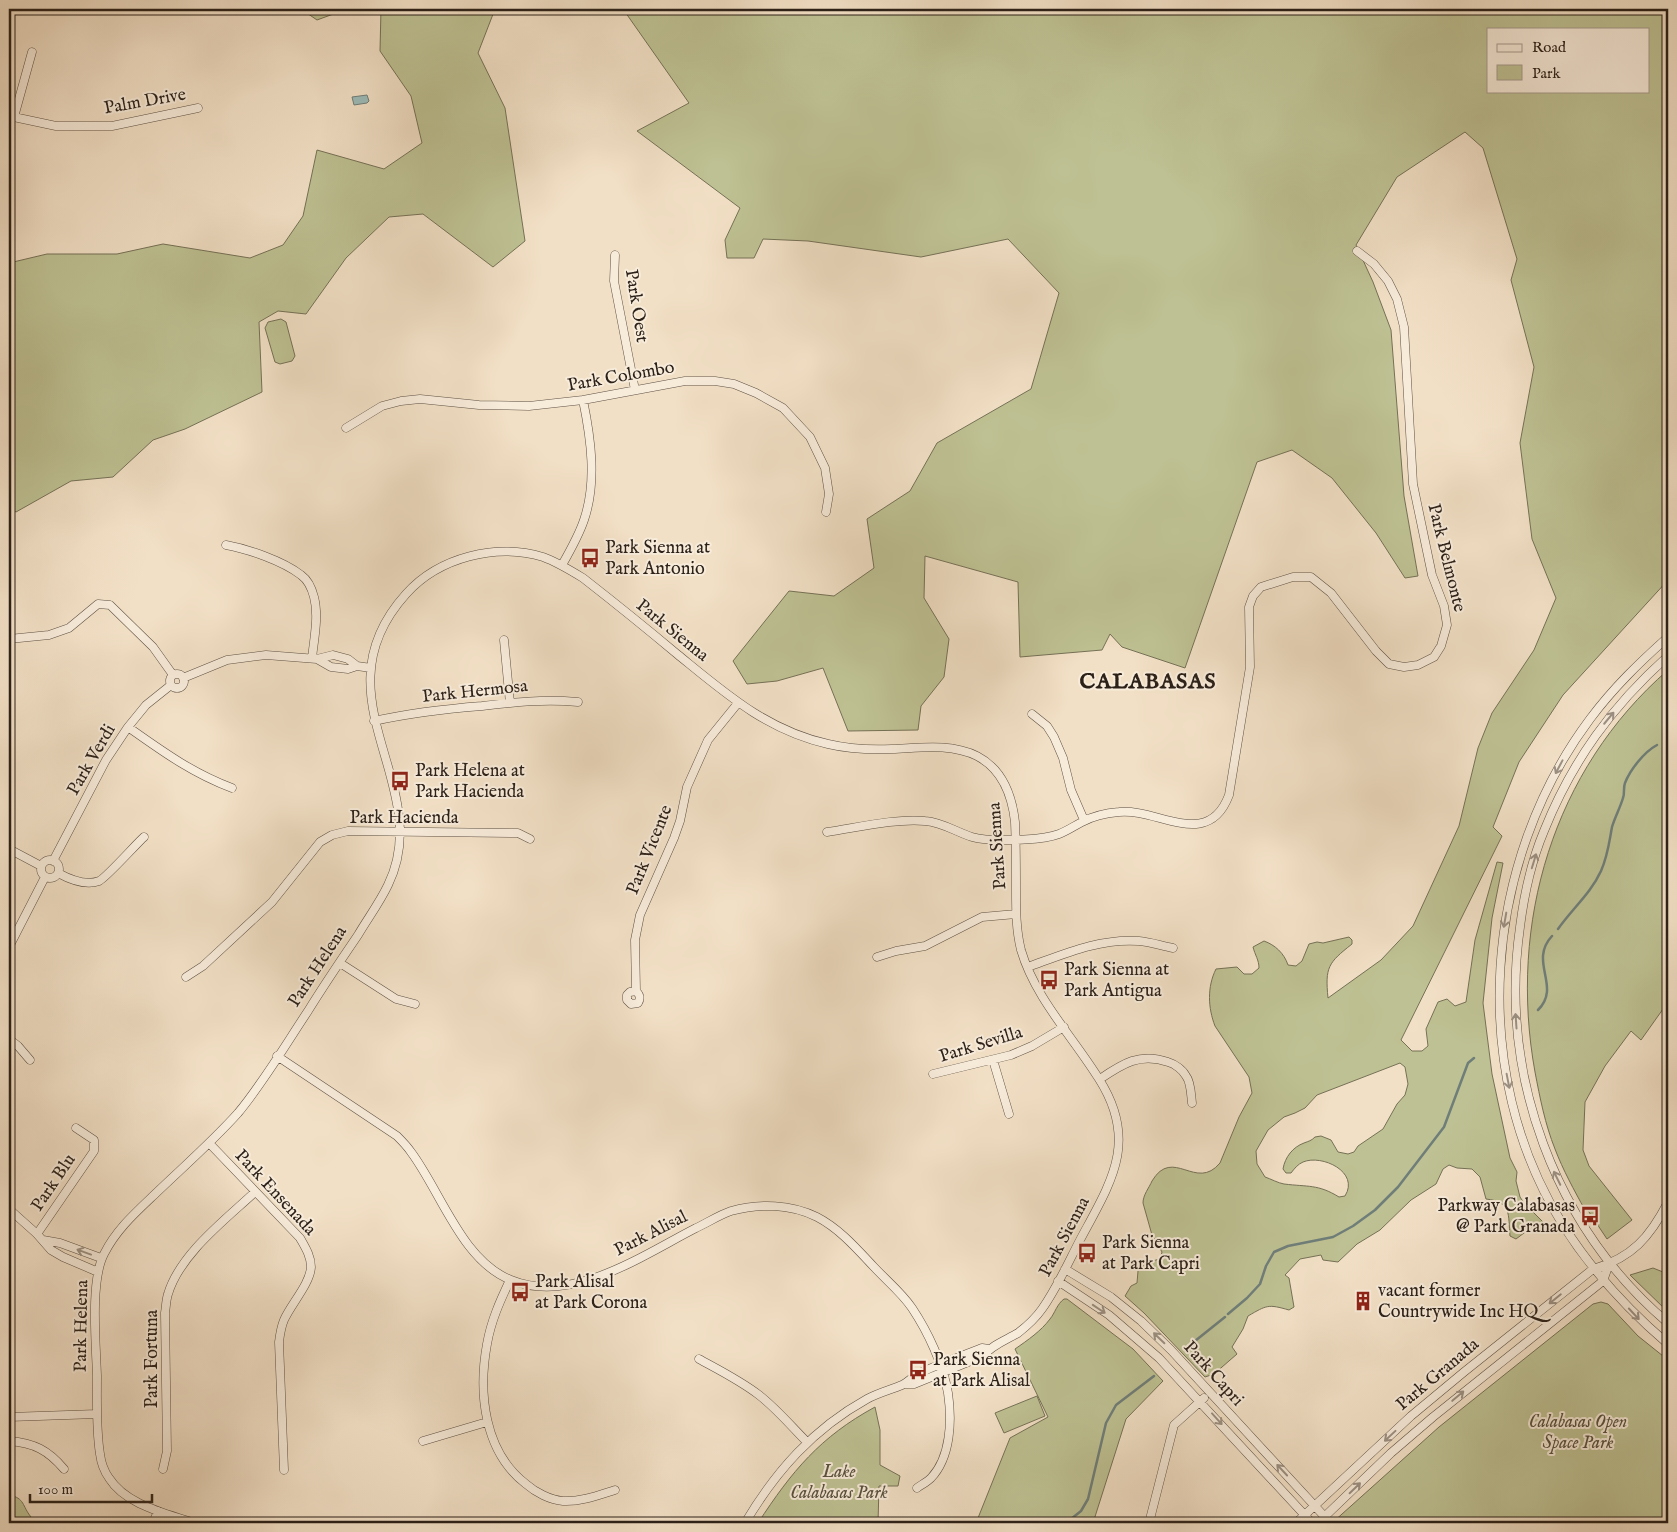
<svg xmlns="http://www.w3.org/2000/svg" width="1677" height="1532" viewBox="0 0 1677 1532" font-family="'IM FELL English',serif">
<rect width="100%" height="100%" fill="#f2e0c6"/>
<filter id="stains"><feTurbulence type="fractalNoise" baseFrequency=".004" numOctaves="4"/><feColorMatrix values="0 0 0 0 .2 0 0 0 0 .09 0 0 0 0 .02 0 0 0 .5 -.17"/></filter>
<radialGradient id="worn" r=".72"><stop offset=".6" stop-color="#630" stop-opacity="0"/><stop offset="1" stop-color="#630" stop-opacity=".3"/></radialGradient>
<path fill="#bec193" stroke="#757156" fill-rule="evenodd" d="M301,9H347L317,20Z
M381,9H495L478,53L505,108L525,241L493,267L423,214L389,217L346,258L306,314L278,311L259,322L262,392L185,429L153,440L113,477L71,481L16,512L9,508V263L47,254H117L163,244L250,258L283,245L303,216L317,150L384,169L422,143L411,96L380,51Z
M623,9H1668V580L1563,695L1519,762L1493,827L1502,836L1401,1040L1412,1051H1422L1428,1046L1426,1029L1438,1002L1447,999L1455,1006L1466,1002L1475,940L1497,862L1503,863L1492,918L1483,1003L1492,1074L1510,1158L1517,1172L1516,1181L1520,1197L1524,1203L1547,1226L1543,1233L1532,1227L1516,1239L1510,1236C1508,1214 1512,1202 1486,1199L1480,1177L1472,1169L1457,1168L1449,1165L1443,1169L1436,1184L1411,1200L1380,1230L1357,1244L1338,1262L1323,1260L1321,1255L1300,1259L1285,1275L1289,1278L1294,1307L1289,1310C1268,1304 1267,1305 1248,1316L1243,1329L1232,1347L1237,1354L1214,1374L1205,1377L1144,1313L1125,1296L1131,1286L1137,1283L1138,1271C1141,1268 1145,1264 1149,1262C1156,1259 1160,1262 1162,1252L1152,1235L1143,1203C1143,1195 1149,1188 1152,1181C1173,1146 1196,1192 1220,1163L1239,1117L1252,1093L1249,1077L1215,1026C1208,1008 1207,987 1216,969L1237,967L1244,974H1252L1259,968C1259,960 1255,955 1253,947L1264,941C1275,945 1284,953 1288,965L1296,966L1302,961L1309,944L1317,942L1323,943L1349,937L1352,940V944C1328,963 1325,967 1328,998L1381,960L1413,926L1459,826L1478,748L1492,713L1534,650L1556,598L1532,539L1520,443L1534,367L1511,280L1517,259L1483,148L1465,132L1397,177L1356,245L1373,282L1391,330L1404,496L1418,576L1405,578L1376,533L1332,478L1292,450L1257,462L1185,668L1122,647L1110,634L1102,650L1020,657L1018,582L925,556L924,598L949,639L944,677L921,706L918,730L848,731L823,668L777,681L747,684L733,661L789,591L834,596L874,568L867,519L910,491L937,443L1031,389L1059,293L1008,239L921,257L808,241L763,239L754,258H727L725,240L740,208L637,131L689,103ZM1488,29H1648V91H1488ZM1400,1063L1405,1067L1408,1084L1405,1095L1397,1104L1383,1129L1358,1146L1354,1152L1348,1154L1338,1152L1331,1140L1321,1136L1315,1137C1311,1141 1309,1141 1304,1143C1293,1147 1285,1157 1283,1169L1286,1173H1291C1294,1169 1298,1164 1303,1162C1322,1154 1360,1172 1345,1196L1339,1197C1318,1184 1308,1187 1284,1184C1278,1183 1271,1179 1265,1177L1257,1164L1256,1151L1268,1130L1284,1117L1295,1113L1305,1108L1317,1095Z
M281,319L286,322L295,356L292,361L280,364L275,362L265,328L268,322Z
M1668,670V1002L1641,1040L1631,1031L1605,1066L1585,1102L1583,1150L1589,1166L1632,1220L1607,1239L1587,1209L1585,1210C1574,1190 1563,1170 1555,1149C1545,1124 1540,1098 1535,1072C1508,923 1553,770 1668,670Z
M1653,1268L1668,1274V1312L1630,1275Z
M1064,1299H1067L1133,1349L1163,1381L1126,1419L1093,1523H976L1010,1438L1048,1417L1015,1349C1028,1340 1041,1331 1050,1319C1055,1313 1057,1304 1064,1299Z
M1601,1302L1608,1304L1638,1336L1668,1360V1523H1332L1439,1427L1593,1304Z
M1037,1396L1045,1416L1004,1433L995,1413Z
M875,1407L880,1430V1465L900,1476L898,1486H879L878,1523H758C792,1471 820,1437 875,1407Z
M9,1495C25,1498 22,1506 31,1517C33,1520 38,1521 41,1523H9Z"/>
<path fill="#9cbcb9" stroke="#6f7e79" d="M367,95L369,101L367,103L354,105L352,97Z"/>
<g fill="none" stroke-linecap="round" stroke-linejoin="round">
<path stroke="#6f7e79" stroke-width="2.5" d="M1558,929C1572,909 1591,893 1601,871C1608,855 1609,843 1612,827C1615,817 1620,808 1623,798C1625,793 1623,788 1625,783C1630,770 1644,752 1657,745
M1538,1010C1562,986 1528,962 1552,936
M1228,1314L1247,1298L1260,1284L1266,1266L1274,1252L1288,1246L1333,1237L1353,1226L1375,1210L1398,1187L1444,1127L1468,1063L1474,1058
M1185,1349L1225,1317
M1066,1523L1081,1511L1088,1499L1106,1423L1116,1405L1154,1376"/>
<defs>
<path id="minor" d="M9,116L56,126H112L198,108
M14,117L32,52
M615,255L614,281L635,390
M346,428L382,406L401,401L420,399L479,405L529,406L583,400L685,381H715L734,384L756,393L783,408L810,437L825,468L829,494L826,512
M226,545C248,549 283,561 301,575C308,580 312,589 314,597C319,616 314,639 312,658
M562,565C570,551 579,535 584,520C597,482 591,439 583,400
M1668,637C1639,663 1614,687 1590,719C1483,862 1467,1072 1563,1225C1592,1271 1627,1309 1668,1344
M9,639L49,635L69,628L98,604L110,605L153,647L173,675
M504,640L510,703
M9,646L10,672
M1668,656C1612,706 1572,761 1544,831C1531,862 1524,895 1520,927C1499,1075 1554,1226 1668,1323
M317,659L331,667L348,669L357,666L371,668
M170 681a7 7 0 1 1 14 0a7 7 0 1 1-14 0Z
M183,678L227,660L266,655L317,659L333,655L348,659L357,666
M1032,714L1047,726L1054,737L1063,758L1071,790L1084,820
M374,721C410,713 445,709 482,706C515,702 545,699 578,702
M128,727C162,751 192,773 232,788
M827,832C855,828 897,818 925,821C942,822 956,832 972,837C985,841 1003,840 1017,840C1031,839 1046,839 1059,834C1067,831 1074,826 1082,822C1093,816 1106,813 1119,812C1158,808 1208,851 1229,795L1250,667L1249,607L1253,596L1261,587L1293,577H1311L1331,593L1376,651L1389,664L1404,667L1418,665L1434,657L1441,646L1447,625L1444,606L1432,575L1413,484L1404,327L1397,299L1388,281L1374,264L1357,251
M9,849L41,866
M41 869a9 9 0 1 1 18 0a9 9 0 1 1-18 0Z
M53,861L106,760L128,727L146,705L171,685
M58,873C69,879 86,886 99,881C106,878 136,844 144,837
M9,947L45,877
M877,957L896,951L925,946L982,917L1016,914
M340,963L396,999L415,1004
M1028,967C1064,954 1100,938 1139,941C1151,942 1162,946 1173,948
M186,977L203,966L272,902L320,842L332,835L348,831L518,833L530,839
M636,991L630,992L627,995V1000L631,1004L638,1003C641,998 640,995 636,991L635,940L640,915L674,838L680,821L687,787L708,740L738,703
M9,1039L18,1046L30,1060
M277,1056L397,1136C402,1141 407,1146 411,1152C441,1192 462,1261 511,1280C572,1305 643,1255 696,1228C707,1223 719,1215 731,1211C759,1203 791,1204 817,1217C840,1229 857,1249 874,1267C886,1280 902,1293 912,1308C928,1332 943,1364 948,1393C952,1420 951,1457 931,1478C927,1482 921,1485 917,1488
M993,1060L1009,1114
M933,1074L1011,1055L1032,1046L1064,1027
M1100,1079C1122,1064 1140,1052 1168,1062C1175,1064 1183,1070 1186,1076C1191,1082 1191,1095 1192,1103
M209,1143L300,1238C305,1247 311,1256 311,1267C310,1284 291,1304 284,1320C281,1327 280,1334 279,1342L284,1470
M9,1209L37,1234L51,1250L63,1257L98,1272
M37,1234L94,1151V1140L76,1128
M43,1240L60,1243L101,1258
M1065,1269L1111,1297L1141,1321L1171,1350L1325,1517
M510,1280C500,1301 491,1321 487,1344C478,1393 484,1452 526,1484C535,1492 550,1500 563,1501C581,1502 599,1495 615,1490
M1058,1281L1109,1315L1159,1358L1312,1523
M699,1359C719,1370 741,1381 759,1395C777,1409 791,1426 807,1442
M9,1417L97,1414
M9,1441C34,1443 48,1450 64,1469
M423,1441L487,1422
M163,1469L167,1451L165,1313C166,1307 166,1300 168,1294C180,1254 225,1220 255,1192
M153,1523L158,1511
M194,1523C165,1513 126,1505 109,1478C104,1471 101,1462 100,1454C96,1429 97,1402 97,1376C96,1344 90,1281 104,1254C116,1230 135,1213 154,1195C182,1168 212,1142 238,1113C263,1083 286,1044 308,1011C324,985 341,960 358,935C368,918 380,902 388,885C437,785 313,697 406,594C439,557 496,543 543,557C557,562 570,570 583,578C615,603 646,628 677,654C725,693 766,730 828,744C849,749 870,750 892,749C920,748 950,743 977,756C1002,769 1012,795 1015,822C1016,844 1016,867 1016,890C1016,910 1016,930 1021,950C1035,998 1073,1037 1099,1079C1139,1142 1111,1182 1080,1240C1068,1263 1057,1288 1042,1309C1035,1319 1027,1326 1018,1333C1006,1340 992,1345 983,1356L914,1384H904
M745,1523C776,1471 813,1429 867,1399C878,1393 890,1390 902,1385C908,1382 912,1377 918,1374C938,1364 960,1357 982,1348L989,1349
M1149,1523L1174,1425L1204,1398
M1296,1523L1411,1416L1464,1372L1593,1269C1632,1258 1650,1237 1668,1202
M1318,1523L1391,1453L1433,1417L1603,1281L1609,1264"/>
</defs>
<use href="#minor" stroke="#5e5144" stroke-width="9"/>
<use href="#minor" stroke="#f7ebda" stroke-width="8"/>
</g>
<defs><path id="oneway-shaft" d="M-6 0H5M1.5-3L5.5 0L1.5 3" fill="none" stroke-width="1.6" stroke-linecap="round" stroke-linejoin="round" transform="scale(1.25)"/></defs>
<g stroke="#9c9083">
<use href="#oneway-shaft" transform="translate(1609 718) rotate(-50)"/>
<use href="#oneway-shaft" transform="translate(1559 767) rotate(118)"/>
<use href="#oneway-shaft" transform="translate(1534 861) rotate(-73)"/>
<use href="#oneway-shaft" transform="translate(1505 920) rotate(100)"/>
<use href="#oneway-shaft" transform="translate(1516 1021) rotate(-94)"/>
<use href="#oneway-shaft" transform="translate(1508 1081) rotate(79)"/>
<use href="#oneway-shaft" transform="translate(1557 1178) rotate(-116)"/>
<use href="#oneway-shaft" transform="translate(84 1252) rotate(-160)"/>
<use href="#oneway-shaft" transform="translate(1555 1299) rotate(141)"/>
<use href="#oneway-shaft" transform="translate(1099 1309) rotate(34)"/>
<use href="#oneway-shaft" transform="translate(1634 1314) rotate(47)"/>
<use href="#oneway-shaft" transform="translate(1159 1338) rotate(-136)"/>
<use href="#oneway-shaft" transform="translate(1458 1396) rotate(-40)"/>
<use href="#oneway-shaft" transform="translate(1217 1419) rotate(48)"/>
<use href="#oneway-shaft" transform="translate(1390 1436) rotate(137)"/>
<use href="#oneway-shaft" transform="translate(1282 1470) rotate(-133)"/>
<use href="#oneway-shaft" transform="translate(1355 1488) rotate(-44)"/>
</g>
<defs>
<symbol id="bus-bare" viewBox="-9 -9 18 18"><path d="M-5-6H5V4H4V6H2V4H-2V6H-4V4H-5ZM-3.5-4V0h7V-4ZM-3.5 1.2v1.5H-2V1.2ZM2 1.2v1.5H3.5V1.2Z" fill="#8f2418" stroke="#f7ebda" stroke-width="2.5" paint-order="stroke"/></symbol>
<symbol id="building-bare" viewBox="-9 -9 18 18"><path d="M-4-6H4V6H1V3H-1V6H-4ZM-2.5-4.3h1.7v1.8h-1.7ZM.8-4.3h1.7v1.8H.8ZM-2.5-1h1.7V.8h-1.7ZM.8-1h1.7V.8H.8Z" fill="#8f2418" stroke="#f7ebda" stroke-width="2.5" paint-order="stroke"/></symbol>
</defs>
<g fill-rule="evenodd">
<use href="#bus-bare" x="576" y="544" width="28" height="28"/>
<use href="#bus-bare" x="386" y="767" width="28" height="28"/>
<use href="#bus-bare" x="1035" y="966" width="28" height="28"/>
<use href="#bus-bare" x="1576" y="1202" width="28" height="28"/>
<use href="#bus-bare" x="1073" y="1239" width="28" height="28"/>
<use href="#bus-bare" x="506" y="1278" width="28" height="28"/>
<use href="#building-bare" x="1349" y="1287" width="28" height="28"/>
<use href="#bus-bare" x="904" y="1356" width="28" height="28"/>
</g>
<g text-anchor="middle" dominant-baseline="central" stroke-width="4" stroke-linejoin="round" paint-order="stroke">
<g font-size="18" fill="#2c2119" stroke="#f7ebda">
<text transform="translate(145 102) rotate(-10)">Palm Drive</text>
<text transform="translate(636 306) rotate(81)">Park Oest</text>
<text transform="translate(621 377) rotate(-10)">Park Colombo</text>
<text transform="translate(1446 558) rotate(76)">Park Belmonte</text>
<text transform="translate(672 631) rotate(39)">Park Sienna</text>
<text transform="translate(475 692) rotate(-6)">Park Hermosa</text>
<text transform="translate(92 760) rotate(-60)">Park Verdi</text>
<text x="404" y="818">Park Hacienda</text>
<text transform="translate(998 846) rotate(-94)">Park Sienna</text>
<text transform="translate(650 850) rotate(-68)">Park Vicente</text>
<text transform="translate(318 967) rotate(-57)">Park Helena</text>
<text transform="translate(981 1045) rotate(-17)">Park Sevilla</text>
<text transform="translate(54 1183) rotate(-56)">Park Blu</text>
<text transform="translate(275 1193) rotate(47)">Park Ensenada</text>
<text transform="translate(651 1234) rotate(-27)">Park Alisal</text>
<text transform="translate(1065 1237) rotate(-62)">Park Sienna</text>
<text transform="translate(82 1326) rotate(-89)">Park Helena</text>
<text transform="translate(152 1359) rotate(-90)">Park Fortuna</text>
<text transform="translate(1213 1374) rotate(48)">Park Capri</text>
<text transform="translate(1438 1375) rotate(-40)">Park Granada</text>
</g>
<g font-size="18" fill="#2c2119" stroke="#f7ebda" text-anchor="start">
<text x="605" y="548">Park Sienna at<tspan x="605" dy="21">Park Antonio</tspan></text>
<text x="415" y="771">Park Helena at<tspan x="415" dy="21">Park Hacienda</tspan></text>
<text x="1064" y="970">Park Sienna at<tspan x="1064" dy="21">Park Antigua</tspan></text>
<text x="1575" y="1206" text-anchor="end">Parkway Calabasas<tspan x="1575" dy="21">@ Park Granada</tspan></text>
<text x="1102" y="1243">Park Sienna<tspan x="1102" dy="21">at Park Capri</tspan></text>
<text x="535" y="1282">Park Alisal<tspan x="535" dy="21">at Park Corona</tspan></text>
<text x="1378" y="1291">vacant former<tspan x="1378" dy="21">Countrywide Inc HQ</tspan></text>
<text x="933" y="1360">Park Sienna<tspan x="933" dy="21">at Park Alisal</tspan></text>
</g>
<g font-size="18" font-style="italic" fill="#58513e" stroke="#f7ebda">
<text x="1578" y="1422">Calabasas Open<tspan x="1578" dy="21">Space Park</tspan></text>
<text x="839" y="1472">Lake<tspan x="839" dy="21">Calabasas Park</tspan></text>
</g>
<g font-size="22" font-weight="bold" letter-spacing="1" fill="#2c2119" stroke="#f7ebda">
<text x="1148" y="682">CALABASAS</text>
</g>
</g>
<rect width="1677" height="1532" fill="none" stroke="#f2e0c6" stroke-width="30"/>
<rect x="10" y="10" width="1657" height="1512" fill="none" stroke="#2c2119" stroke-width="2.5"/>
<rect x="15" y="15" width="1647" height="1502" fill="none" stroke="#2c2119"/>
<rect x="1487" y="28" width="162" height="65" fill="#f7ebda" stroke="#a69a8d"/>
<rect x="1497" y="44" width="25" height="8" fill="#f7ebda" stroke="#a69a8d"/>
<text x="1532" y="52" font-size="15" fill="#2c2119">Road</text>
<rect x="1497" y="65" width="25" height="15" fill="#bec193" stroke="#a69a8d"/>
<text x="1532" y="78" font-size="15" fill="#2c2119">Park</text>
<path d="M30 1494v8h122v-8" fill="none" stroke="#2c2119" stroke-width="2.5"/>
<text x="38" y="1494" font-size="15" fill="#2c2119" stroke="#f7ebda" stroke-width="4" paint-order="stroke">100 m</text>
<rect width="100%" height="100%" filter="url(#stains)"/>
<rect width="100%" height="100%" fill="url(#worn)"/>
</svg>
